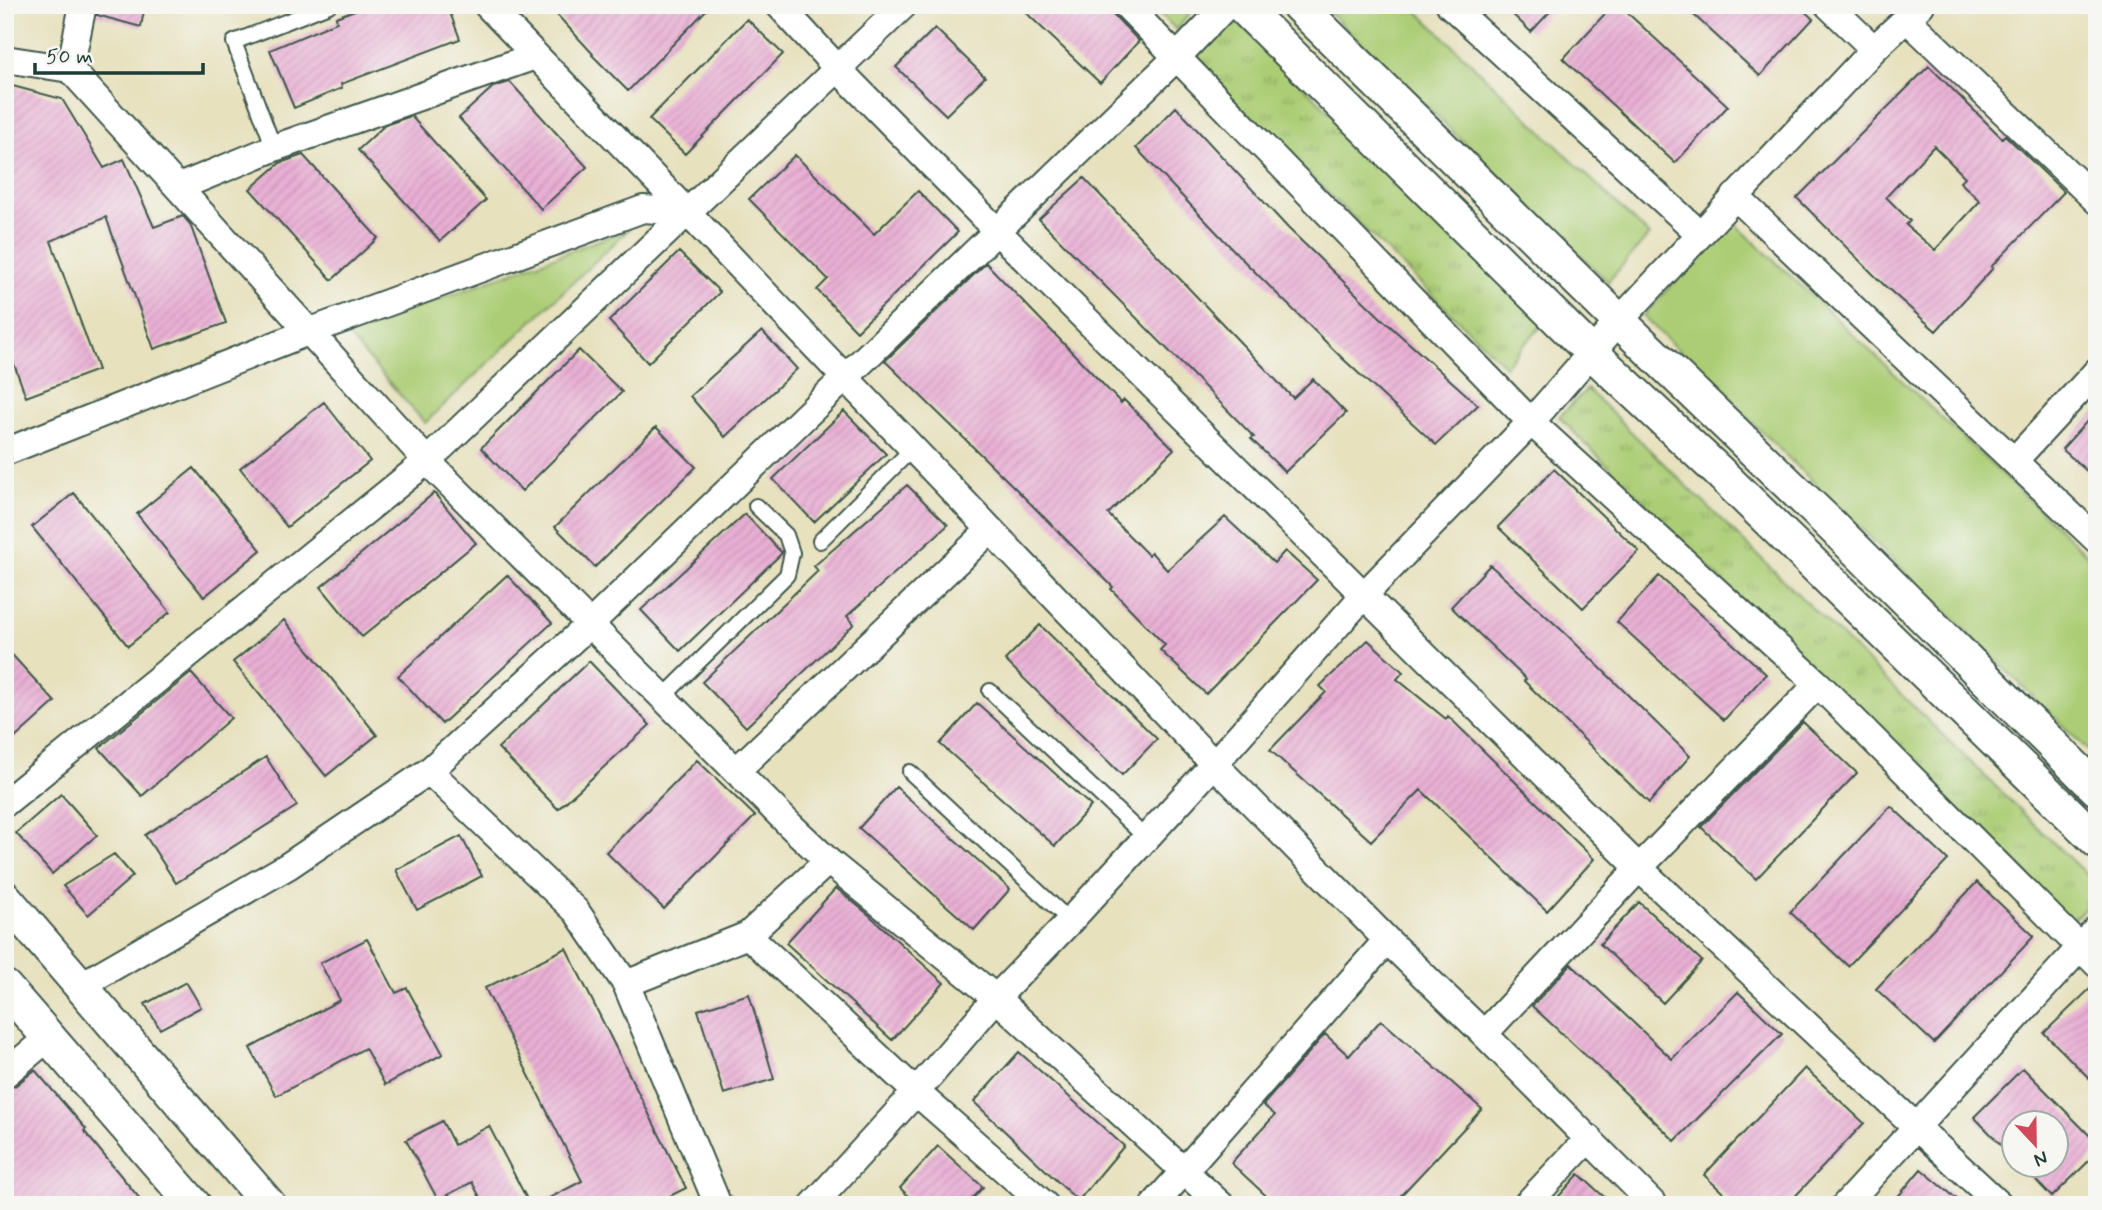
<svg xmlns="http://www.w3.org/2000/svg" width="2102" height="1210" viewBox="0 0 2102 1210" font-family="Mynerve,sans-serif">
<defs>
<pattern id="grass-tufts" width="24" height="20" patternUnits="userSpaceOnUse" patternTransform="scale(1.75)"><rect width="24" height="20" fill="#accd75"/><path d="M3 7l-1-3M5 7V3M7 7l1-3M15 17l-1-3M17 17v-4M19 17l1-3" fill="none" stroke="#8ba861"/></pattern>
<pattern id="building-hatch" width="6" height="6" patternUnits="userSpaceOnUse" patternTransform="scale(1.75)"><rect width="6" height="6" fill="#e9afd4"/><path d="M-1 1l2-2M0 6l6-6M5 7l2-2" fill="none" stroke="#c797b7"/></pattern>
</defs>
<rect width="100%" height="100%" fill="#f6f6f2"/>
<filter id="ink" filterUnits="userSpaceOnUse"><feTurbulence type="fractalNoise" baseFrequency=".0143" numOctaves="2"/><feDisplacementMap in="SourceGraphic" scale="14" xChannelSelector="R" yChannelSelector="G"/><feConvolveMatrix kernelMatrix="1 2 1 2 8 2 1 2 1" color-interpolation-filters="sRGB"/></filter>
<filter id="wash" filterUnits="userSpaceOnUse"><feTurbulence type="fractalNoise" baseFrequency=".00686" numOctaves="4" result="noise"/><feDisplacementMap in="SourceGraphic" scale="28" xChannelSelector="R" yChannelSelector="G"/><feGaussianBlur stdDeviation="1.57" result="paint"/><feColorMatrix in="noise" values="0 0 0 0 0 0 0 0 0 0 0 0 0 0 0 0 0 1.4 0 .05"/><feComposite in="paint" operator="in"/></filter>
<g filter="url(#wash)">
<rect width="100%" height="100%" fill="#e7e1be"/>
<path fill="url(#grass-tufts)" stroke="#668554" stroke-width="2" d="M1233,16L1543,324L1505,366L1190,59Z
M1587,389L2097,885V896L2070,923L1802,661L1559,417Z"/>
<path fill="#accd75" stroke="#668554" stroke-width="2" d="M1152,5H1197L1176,30Z
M1322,5H1411L1649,235L1608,282Z
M1731,220L2097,564V759L1643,316Z
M629,229L425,423L346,334Z"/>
<g id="blocks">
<path fill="url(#building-hatch)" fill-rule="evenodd" d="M98,5H145L141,27L97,15Z
M368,5H447L460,39L341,84L342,88L294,108L270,50L337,22L336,17Z
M548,5H711L628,91L592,55L593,54Z
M1018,5H1104L1139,41L1100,83Z
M1503,5H1556L1531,32Z
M1613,5H1619L1728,106L1675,163L1563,59Z
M1683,5H1798L1813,19L1760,76Z
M747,19L783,54L685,154L649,119Z
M935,28L985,77L946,115L896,67Z
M1929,66L2002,138L2005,135L2064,192L1991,267L1993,268L1936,331L1885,286L1797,198ZM1934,146L1965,177L1960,182L1980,201L1935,250L1906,225L1910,221L1886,197Z
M510,82L587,167L541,209L459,118L493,87Z
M5,84L62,99L104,168L124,159L154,227L183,216L190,224L226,323L154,349L106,217L51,241L98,370L26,397L5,339Z
M1176,107L1288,228L1381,318L1478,405L1436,445L1341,357L1245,262L1136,148Z
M411,116L486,200L440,241L358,150L385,125Z
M303,155L378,238L332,280L250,189L280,163Z
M795,155L874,234L918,191L958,232L857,331L817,290L828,279L749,199Z
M1084,178L1293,398L1313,379L1346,413L1285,472L1251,439L1254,437L1039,219Z
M679,252L720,292L648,363L609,321Z
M986,263L1121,403L1124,400L1174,449L1108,514L1148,555L1151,552L1167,570L1225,517L1274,563L1285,551L1317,580L1206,694L1160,650L1165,645L1111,589L1113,587L1016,489L885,361Z
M762,331L797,369L725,437L690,396Z
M579,350L622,392L522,491L481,448Z
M324,402L370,461L287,527L240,468Z
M2097,410V480L2062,449Z
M844,411L886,454L814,522L773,479Z
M656,427L696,467L595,567L555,527Z
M194,468L261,550L204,597L137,514Z
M1554,469L1639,551L1583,608L1498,527Z
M907,485L948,525L847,616L854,624L746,727L702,682L818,571L814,566Z
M74,493L170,612L128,646L32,527Z
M434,493L476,543L362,637L321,587Z
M745,514L782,553L680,651L641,610Z
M1490,565L1566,634L1690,756L1649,803L1524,681L1526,679L1451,607Z
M507,575L552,623L442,724L398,676Z
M1659,576L1766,674L1724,720L1617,622Z
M284,620L377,735L326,776L233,662Z
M1040,625L1157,739L1122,775L1005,660Z
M1368,640L1403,672L1397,679L1446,719L1448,716L1594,859L1547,911L1421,790L1371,841L1270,750L1326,692L1320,686Z
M5,647L55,702L5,747Z
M589,661L650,725L558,809L498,748Z
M191,673L231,718L142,796L99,748Z
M977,703L1091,806L1055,846L940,744Z
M1803,722L1857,773L1756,879L1701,827Z
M266,757L297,806L176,883L145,835Z
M697,760L755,816L664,909L606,852Z
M896,787L1010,889L974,930L859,828Z
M61,794L97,835L52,874L16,833Z
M1891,806L1948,860L1848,966L1790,912Z
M461,836L482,876L417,910L396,870Z
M114,854L133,876L88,915L63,886Z
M1977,882L2034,936L1934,1043L1876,989Z
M836,888L869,915L944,983L892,1040L786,943Z
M1639,902L1702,961L1663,1003L1600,944Z
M367,939L396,993L407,988L443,1054L385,1085L365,1048L276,1096L250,1048L340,1000L320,963Z
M566,948L686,1188L652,1205H536L582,1181L485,988Z
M1571,964L1672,1059L1738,992L1782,1034L1675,1141L1611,1079L1532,1006Z
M186,982L201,1007L160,1029L145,1004Z
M2097,982V1086L2044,1033Z
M749,994L774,1079L724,1094L698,1010Z
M1381,1020L1482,1109L1392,1205H1276L1231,1163L1275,1115L1263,1105L1325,1034L1349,1056Z
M1019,1052L1124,1146L1078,1201L974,1102Z
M1805,1068L1864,1123L1787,1205H1736L1704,1175Z
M2023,1068L2097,1143V1153L2052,1197L2021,1165H2056V1123H2014V1158L1974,1117Z
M35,1070L86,1129L84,1131L145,1205H5V1090L15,1086Z
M442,1121L454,1145L489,1126L530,1205H484L472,1182L438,1200L406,1140Z
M938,1146L983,1187L967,1205H918L900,1188Z
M1921,1169L1964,1205H1891Z
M1579,1174L1613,1205H1551Z"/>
</g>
</g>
<g filter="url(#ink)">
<use href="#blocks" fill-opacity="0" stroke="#3d5649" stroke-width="2"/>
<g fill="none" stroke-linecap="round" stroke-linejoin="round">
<defs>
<path id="service" d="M274,148L234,42L329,5
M820,541L912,449
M990,691L1146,838
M663,697L787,575L792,553L786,535L756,506
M910,772L1070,921"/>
<path id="minor" d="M487,5L687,212L1214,764L1387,940L1484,1034L1654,1205
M779,5L838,69L997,231L1639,868L2000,1205
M1126,5L1531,422L1818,684L2097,964
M1450,5L1700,234
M1828,5L1874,49
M1908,20L2097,201
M5,59L70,69L427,461L791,826L828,861L996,998L1221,1205
M70,69L83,5
M179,187L274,148L535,56
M1735,196L2097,540
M5,452L308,332L643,209L687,212
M2014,461L2097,371
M429,771L576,911L626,984L718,1205
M736,771L990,530
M5,803L427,461L904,5
M748,935L828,861
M626,984L748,935L916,1092L1045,1205
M80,986L288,866L429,771L590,624L997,231L1177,57L1227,5
M1484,1034L1639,868L1818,684
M5,1074L49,1037
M813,1205L916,1092L996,998L1070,921L1214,764L1365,594L1531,422L1619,321L1874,49L1921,5
M1154,1205L1387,940
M1526,1205L1589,1138
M1845,1205L2097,929"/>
<path id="tertiary" d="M1241,5L1591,352L1718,471L2097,841
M1298,5L1619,321L1831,525L2097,789
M5,898L269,1205
M5,987L194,1205"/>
</defs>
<use href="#service" stroke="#3d5649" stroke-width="18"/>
<use href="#minor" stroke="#3d5649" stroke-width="30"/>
<use href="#tertiary" stroke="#3d5649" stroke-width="37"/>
<use href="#service" stroke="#fff" stroke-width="14"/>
<use href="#minor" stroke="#fff" stroke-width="26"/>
<use href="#tertiary" stroke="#fff" stroke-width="33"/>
</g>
</g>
<rect width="2102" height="1210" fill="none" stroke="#f6f6f2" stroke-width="28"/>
<g transform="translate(2035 1144) rotate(158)"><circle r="33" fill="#f6f6f2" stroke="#a0aca6" stroke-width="2"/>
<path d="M0-5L12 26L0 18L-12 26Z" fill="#d1495b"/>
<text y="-10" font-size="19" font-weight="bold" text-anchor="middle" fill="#1f3d34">N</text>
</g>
<path d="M35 63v10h168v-10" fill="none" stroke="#1f3d34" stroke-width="3.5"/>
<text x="46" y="63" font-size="21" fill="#1f3d34" stroke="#f6f6f2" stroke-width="5" paint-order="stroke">50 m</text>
</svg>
